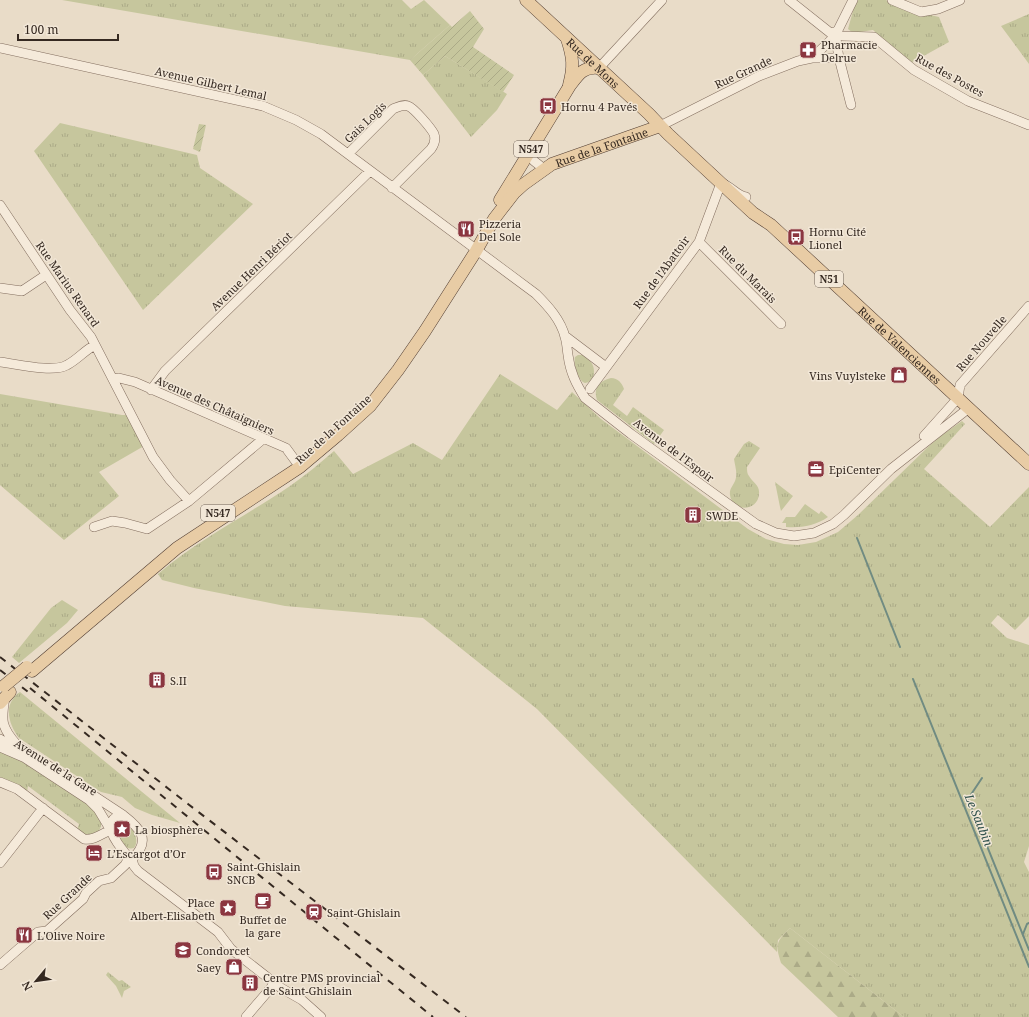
<svg xmlns="http://www.w3.org/2000/svg" width="1029" height="1017" viewBox="0 0 1029 1017" font-family="'Noto Serif',serif">
<defs>
<pattern id="grass-tufts" width="24" height="20" patternUnits="userSpaceOnUse"><rect width="24" height="20" fill="#c6c69d"/><path d="M3 7l-1-3M5 7V3M7 7l1-3M15 17l-1-3M17 17v-4M19 17l1-3" fill="none" stroke="#abaa87"/></pattern>
<pattern id="forest-firs" width="22" height="20" patternUnits="userSpaceOnUse"><rect width="22" height="20" fill="#c6c69d"/><path d="M5 1l3.5 6h-7zM16 11l3.5 6h-7z" fill="#abaa87"/></pattern>
<pattern id="garden-furrows" width="10" height="10" patternUnits="userSpaceOnUse"><rect width="10" height="10" fill="#c6c69d"/><path d="M-1 1l2-2M0 10L10 0M9 11l2-2" fill="none" stroke="#abaa87"/></pattern>
</defs>
<rect width="100%" height="100%" fill="#e9dcc8"/>
<path fill="url(#grass-tufts)" d="M62,0H402L411,9L424,0L450,25L410,60Z
M856,0H886L920,16L926,14L939,17L949,42L909,64L873,30L853,33L848,29Z
M1029,14V64L1001,26Z
M445,56L507,94L497,110L471,137L423,75Z
M60,123L197,155L200,168L253,204L143,310L34,151Z
M578,355H583C592,361 596,367 593,378C591,380 588,383 585,383C578,381 573,363 575,357Z
M500,374L557,410L572,392L601,419L748,529L766,539L784,544L798,545L816,542L838,532L858,515L929,446L942,435L962,421L965,424L924,469L990,527L1029,487V616L1015,630L998,615L991,623L1007,638L1029,645V846L1024,862L1029,872V1017H904L790,928L778,940L777,952L537,709L423,618L285,606L194,588L162,580L158,574C199,539 246,516 290,486C306,475 320,463 334,451L353,474L413,443L442,460Z
M611,378C618,378 622,383 624,389L613,405L627,416L633,407L664,430L654,444L597,400C593,388 599,381 611,378Z
M0,394L122,415H128L144,446L99,472L119,496L64,540L0,485Z
M749,441L760,448L747,467C747,470 747,474 749,476C753,483 760,485 759,494C758,512 732,512 730,495C729,489 733,486 735,481C738,474 735,466 734,459L744,444Z
M775,482L793,496L781,511L780,507Z
M805,504L819,514L821,511L828,517C815,526 801,528 786,527V523H782L786,517H795Z
M62,600L78,610L67,623L19,663L12,657L51,608Z
M20,692L180,823L152,815L135,808L122,797L101,792L19,738C11,728 4,710 13,699C14,696 17,694 20,692Z
M0,751L19,759L85,802C91,807 99,814 101,823C102,831 94,837 86,835C83,835 80,832 77,830L79,824L28,786L27,792L0,779Z
M121,821C131,823 141,839 134,848C123,851 120,838 115,830L117,823Z
M108,972L119,981L122,980L131,987L124,991L122,998L116,986L106,975Z"/>
<path fill="url(#forest-firs)" d="M790,928L904,1017H838L781,963C775,944 776,942 790,928Z"/>
<path fill="url(#garden-furrows)" d="M470,11L484,29L473,47L514,75L503,92L445,56L423,75L410,60L450,25L452,27Z
M199,124L206,125L200,152L193,149Z"/>
<g fill="none" stroke-linecap="round" stroke-linejoin="round">
<path stroke="#708b82" stroke-width="2" d="M857,538L900,647
M913,679L1029,967
M982,778L968,799L1029,950
M1023,934L1027,924L1029,923"/>
<defs>
<path id="minor" d="M789,0L833,35
M892,0L921,12L938,9L960,0
M842,36L874,37L914,70L968,101L1029,125
M836,39L839,58L851,105
M0,48L263,106L296,120L321,134L536,294C548,306 561,320 565,337C567,343 567,349 568,355C570,372 576,384 585,398L631,434L756,524L776,533L794,536L814,533L833,524L844,515L891,469L969,408
M812,58H839
M599,68L662,0
M660,126L759,76L798,61L812,58L834,37L833,33L838,30L853,0
M529,153L534,161L544,169
M348,154L393,109C398,107 403,104 408,106C414,108 431,128 434,134C436,140 434,145 431,149L392,188
M0,205L70,310L91,337L153,457L170,480L189,501
M699,242L781,324
M0,288L22,291L46,275
M565,336L606,367
M0,362C17,364 53,373 67,365C77,360 85,350 95,345
M113,379L119,378L135,382L286,448L300,467
M590,389L699,242L721,183C731,186 736,195 746,197
M151,390L165,371L370,171
M924,436L958,398L960,385L1029,306
M94,527L112,521L125,523L147,529L189,501L263,439
M5,697C1,721 1,727 17,745L123,815C140,828 152,840 132,859
M0,739L8,744L16,745
M0,747L25,758L89,800L98,809L110,829
M0,782L17,789L84,839C94,841 102,833 111,830
M123,815C96,820 120,847 129,858L132,859
M132,859L134,866L138,871L218,932L231,949L281,988L302,1000L321,1017
M0,863L43,808
M0,965L38,932L47,931L83,899L86,893L99,881L111,878L125,865L129,858
M246,1017L275,983"/>
<g id="major">
<path id="s1" d="M526,0L649,114L668,134L753,213L771,225L1029,464"/>
<path d="M567,39C573,57 574,67 569,85"/>
<path d="M500,200L569,87C578,75 583,66 599,68"/>
<path id="s2" d="M32,671L177,548L300,467L338,435L370,406L398,370L425,331L476,251L494,219L514,193L524,184L552,164L660,126"/>
<path d="M0,703L10,692"/>
</g>
</defs>
<use href="#minor" stroke="#836e5f" stroke-width="10"/>
<use href="#major" stroke="#523e33" stroke-width="13"/>
<use href="#minor" stroke="#f5eada" stroke-width="9"/>
<use href="#major" stroke="#e8cca5" stroke-width="12"/>
<path stroke="#352921" stroke-width="2" stroke-dasharray="7 7" stroke-linecap="butt" d="M0,657L188,804L466,1017
M0,670L32,695
M30,688L433,1017"/>
<defs>
<path id="major-bridge" d="M4,686L27,667"/>
</defs>
<use href="#major-bridge" stroke="#523e33" stroke-width="13" stroke-linecap="butt"/>
<use href="#major-bridge" stroke="#e8cca5" stroke-width="12"/>
</g>
<defs>
<symbol id="pharmacy-square" viewBox="-11 -11 22 22"><rect x="-9" y="-9" width="18" height="18" rx="4" fill="#8b3640" stroke="#f2e7d7"/><path d="M-2-6h4v4h4v4h-4v4h-4v-4h-4v-4h4Z" fill="#fff"/></symbol>
<symbol id="bus-square" viewBox="-11 -11 22 22"><rect x="-9" y="-9" width="18" height="18" rx="4" fill="#8b3640" stroke="#f2e7d7"/><path d="M-5-6H5V4H4V6H2V4H-2V6H-4V4H-5ZM-3.5-4V0h7V-4ZM-3.5 1.2v1.5H-2V1.2ZM2 1.2v1.5H3.5V1.2Z" fill="#fff"/></symbol>
<symbol id="restaurant-square" viewBox="-11 -11 22 22"><rect x="-9" y="-9" width="18" height="18" rx="4" fill="#8b3640" stroke="#f2e7d7"/><path d="M-5-6h1v4h1v-4h1v4h1v-4h1v5L-1.5 .5V6h-2V.5L-5-1ZM5-6V6H3V1.5H1.5Q1.5-4 5-6Z" fill="#fff"/></symbol>
<symbol id="shop-square" viewBox="-11 -11 22 22"><rect x="-9" y="-9" width="18" height="18" rx="4" fill="#8b3640" stroke="#f2e7d7"/><path d="M-5-2.5h2.3a2.7 3.5 0 0 1 5.4 0H5L5.5 6h-11ZM-1.5-2.5h3a1.5 2.3 0 0 0-3 0Z" fill="#fff"/></symbol>
<symbol id="office-square" viewBox="-11 -11 22 22"><rect x="-9" y="-9" width="18" height="18" rx="4" fill="#8b3640" stroke="#f2e7d7"/><path d="M-6-3h4V-5.5h4V-3h4V5H-6ZM-1-4.5V-3h2v-1.5ZM-6 0V1H6V0Z" fill="#fff"/></symbol>
<symbol id="building-square" viewBox="-11 -11 22 22"><rect x="-9" y="-9" width="18" height="18" rx="4" fill="#8b3640" stroke="#f2e7d7"/><path d="M-4-6H4V6H1V3H-1V6H-4ZM-2.5-4.3h1.7v1.8h-1.7ZM.8-4.3h1.7v1.8H.8ZM-2.5-1h1.7V.8h-1.7ZM.8-1h1.7V.8H.8Z" fill="#fff"/></symbol>
<symbol id="sight-square" viewBox="-11 -11 22 22"><rect x="-9" y="-9" width="18" height="18" rx="4" fill="#8b3640" stroke="#f2e7d7"/><path d="M0-6L1.8-2.2L6-1.7L2.9 1.2L3.7 5.4L0 3.3L-3.7 5.4L-2.9 1.2L-6-1.7L-1.8-2.2Z" fill="#fff"/></symbol>
<symbol id="hotel-square" viewBox="-11 -11 22 22"><rect x="-9" y="-9" width="18" height="18" rx="4" fill="#8b3640" stroke="#f2e7d7"/><path d="M-6-4.5h1.5V1H6V5H4.5V3h-9V5H-6ZM-4 0a1.8 1.8 0 1 1 3.6 0ZM.5 0V-2.5h3Q6-2.5 6 0Z" fill="#fff"/></symbol>
<symbol id="cafe-square" viewBox="-11 -11 22 22"><rect x="-9" y="-9" width="18" height="18" rx="4" fill="#8b3640" stroke="#f2e7d7"/><path d="M-5.5-4.5H6V0H3Q3 3.5 0 3.5H-2.5Q-5.5 3.5-5.5 0ZM3-3.2v2h1.7v-2ZM-6 4.5H4V6H-6Z" fill="#fff"/></symbol>
<symbol id="station-square" viewBox="-11 -11 22 22"><rect x="-9" y="-9" width="18" height="18" rx="4" fill="#8b3640" stroke="#f2e7d7"/><path d="M-3-6H3Q5-6 5-4V2Q5 4 3 4L4.5 6H3L1.5 4h-3L-3 6H-4.5L-3 4Q-5 4-5 2V-4Q-5-6-3-6ZM-3.5-4v3h7v-3ZM-3.5 1v1.5H-2V1ZM2 1v1.5H3.5V1Z" fill="#fff"/></symbol>
<symbol id="university-square" viewBox="-11 -11 22 22"><rect x="-9" y="-9" width="18" height="18" rx="4" fill="#8b3640" stroke="#f2e7d7"/><path d="M0-5L7-2L0 1L-7-2ZM-4 1L0 2.5L4 1V4Q0 6-4 4Z" fill="#fff"/></symbol>
</defs>
<g fill-rule="evenodd">
<use href="#pharmacy-square" x="798" y="40" width="20" height="20"/>
<use href="#bus-square" x="538" y="96" width="20" height="20"/>
<use href="#restaurant-square" x="456" y="219" width="20" height="20"/>
<use href="#bus-square" x="786" y="227" width="20" height="20"/>
<use href="#shop-square" x="889" y="365" width="20" height="20"/>
<use href="#office-square" x="806" y="459" width="20" height="20"/>
<use href="#building-square" x="683" y="505" width="20" height="20"/>
<use href="#building-square" x="147" y="670" width="20" height="20"/>
<use href="#sight-square" x="112" y="819" width="20" height="20"/>
<use href="#hotel-square" x="84" y="843" width="20" height="20"/>
<use href="#bus-square" x="204" y="862" width="20" height="20"/>
<use href="#cafe-square" x="253" y="891" width="20" height="20"/>
<use href="#sight-square" x="218" y="898" width="20" height="20"/>
<use href="#station-square" x="304" y="902" width="20" height="20"/>
<use href="#restaurant-square" x="14" y="925" width="20" height="20"/>
<use href="#university-square" x="173" y="940" width="20" height="20"/>
<use href="#shop-square" x="224" y="957" width="20" height="20"/>
<use href="#building-square" x="240" y="973" width="20" height="20"/>
</g>
<g text-anchor="middle" dominant-baseline="central" stroke-width="3" stroke-linejoin="round" paint-order="stroke">
<g fill="#f2e7d7" stroke="#6e6258" stroke-width="1">
<rect x="514" y="141" width="34" height="16" rx="3"/>
<rect x="815" y="271" width="28" height="16" rx="3"/>
<rect x="201" y="505" width="34" height="16" rx="3"/>
</g>
<g font-size="10" font-weight="bold" fill="#352921">
<text x="531" y="149">N547</text>
<text x="829" y="279">N51</text>
<text x="218" y="513">N547</text>
</g>
<g font-size="11" fill="#352921" stroke="#f2e7d7" text-anchor="start">
<text x="821" y="44">Pharmacie<tspan x="821" dy="13">Delrue</tspan></text>
<text x="561" y="106">Hornu 4 Pavés</text>
<text x="479" y="223">Pizzeria<tspan x="479" dy="13">Del Sole</tspan></text>
<text x="809" y="231">Hornu Cité<tspan x="809" dy="13">Lionel</tspan></text>
<text x="886" y="375" text-anchor="end">Vins Vuylsteke</text>
<text x="829" y="469">EpiCenter</text>
<text x="706" y="515">SWDE</text>
<text x="170" y="680">S.II</text>
<text x="135" y="829">La biosphère</text>
<text x="107" y="853">L’Escargot d’Or</text>
<text x="227" y="866">Saint-Ghislain<tspan x="227" dy="13">SNCB</tspan></text>
<text x="215" y="902" text-anchor="end">Place<tspan x="215" dy="13">Albert-Elisabeth</tspan></text>
<text x="327" y="912">Saint-Ghislain</text>
<text x="263" y="919" text-anchor="middle">Buffet de<tspan x="263" dy="13">la gare</tspan></text>
<text x="37" y="935">L'Olive Noire</text>
<text x="196" y="950">Condorcet</text>
<text x="221" y="967" text-anchor="end">Saey</text>
<text x="263" y="977">Centre PMS provincial<tspan x="263" dy="13">de Saint-Ghislain</tspan></text>
</g>
<g font-size="11" fill="#352921" stroke="#f2e7d7">
<text stroke="none"><textPath href="#s1" startOffset="92">Rue de Mons</textPath></text>
<text transform="translate(743 72) rotate(-25)">Rue Grande</text>
<text transform="translate(950 75) rotate(29)">Rue des Postes</text>
<text transform="translate(211 83) rotate(13)">Avenue Gilbert Lemal</text>
<text transform="translate(365 122) rotate(-44)">Gais Logis</text>
<text stroke="none"><textPath href="#s2" startOffset="788">Rue de la Fontaine</textPath></text>
<text transform="translate(251 271) rotate(-44)">Avenue Henri Bériot</text>
<text transform="translate(661 272) rotate(-54)">Rue de l'Abattoir</text>
<text transform="translate(748 274) rotate(45)">Rue du Marais</text>
<text transform="translate(68 284) rotate(55)">Rue Marius Renard</text>
<text transform="translate(981 343) rotate(-49)">Rue Nouvelle</text>
<text stroke="none"><textPath href="#s1" startOffset="509">Rue de Valenciennes</textPath></text>
<text transform="translate(215 405) rotate(24)">Avenue des Châtaigniers</text>
<text transform="translate(333 429) rotate(-42)">Rue de la Fontaine</text>
<text transform="translate(674 450) rotate(37)">Avenue de l'Espoir</text>
<text transform="translate(56 767) rotate(32)">Avenue de la Gare</text>
<text transform="translate(67 896) rotate(-43)">Rue Grande</text>
</g>
<g font-size="12" font-style="italic" fill="#32534e" stroke="#f2e7d7">
<text transform="translate(979 820) rotate(68)">Le Saubin</text>
</g>
</g>
<g transform="translate(36 981) rotate(241)" stroke="#f2e7d7" stroke-width="3" paint-order="stroke">
<path d="M0-3L7 15L0 10L-7 15Z" fill="#352921"/>
<text y="-6" font-size="11" font-weight="bold" text-anchor="middle" fill="#352921">N</text>
</g>
<path d="M18 34v6h100v-6" fill="none" stroke="#352921" stroke-width="2"/>
<text x="24" y="34" font-size="12" fill="#352921" stroke="#f2e7d7" stroke-width="3" paint-order="stroke">100 m</text>
</svg>
